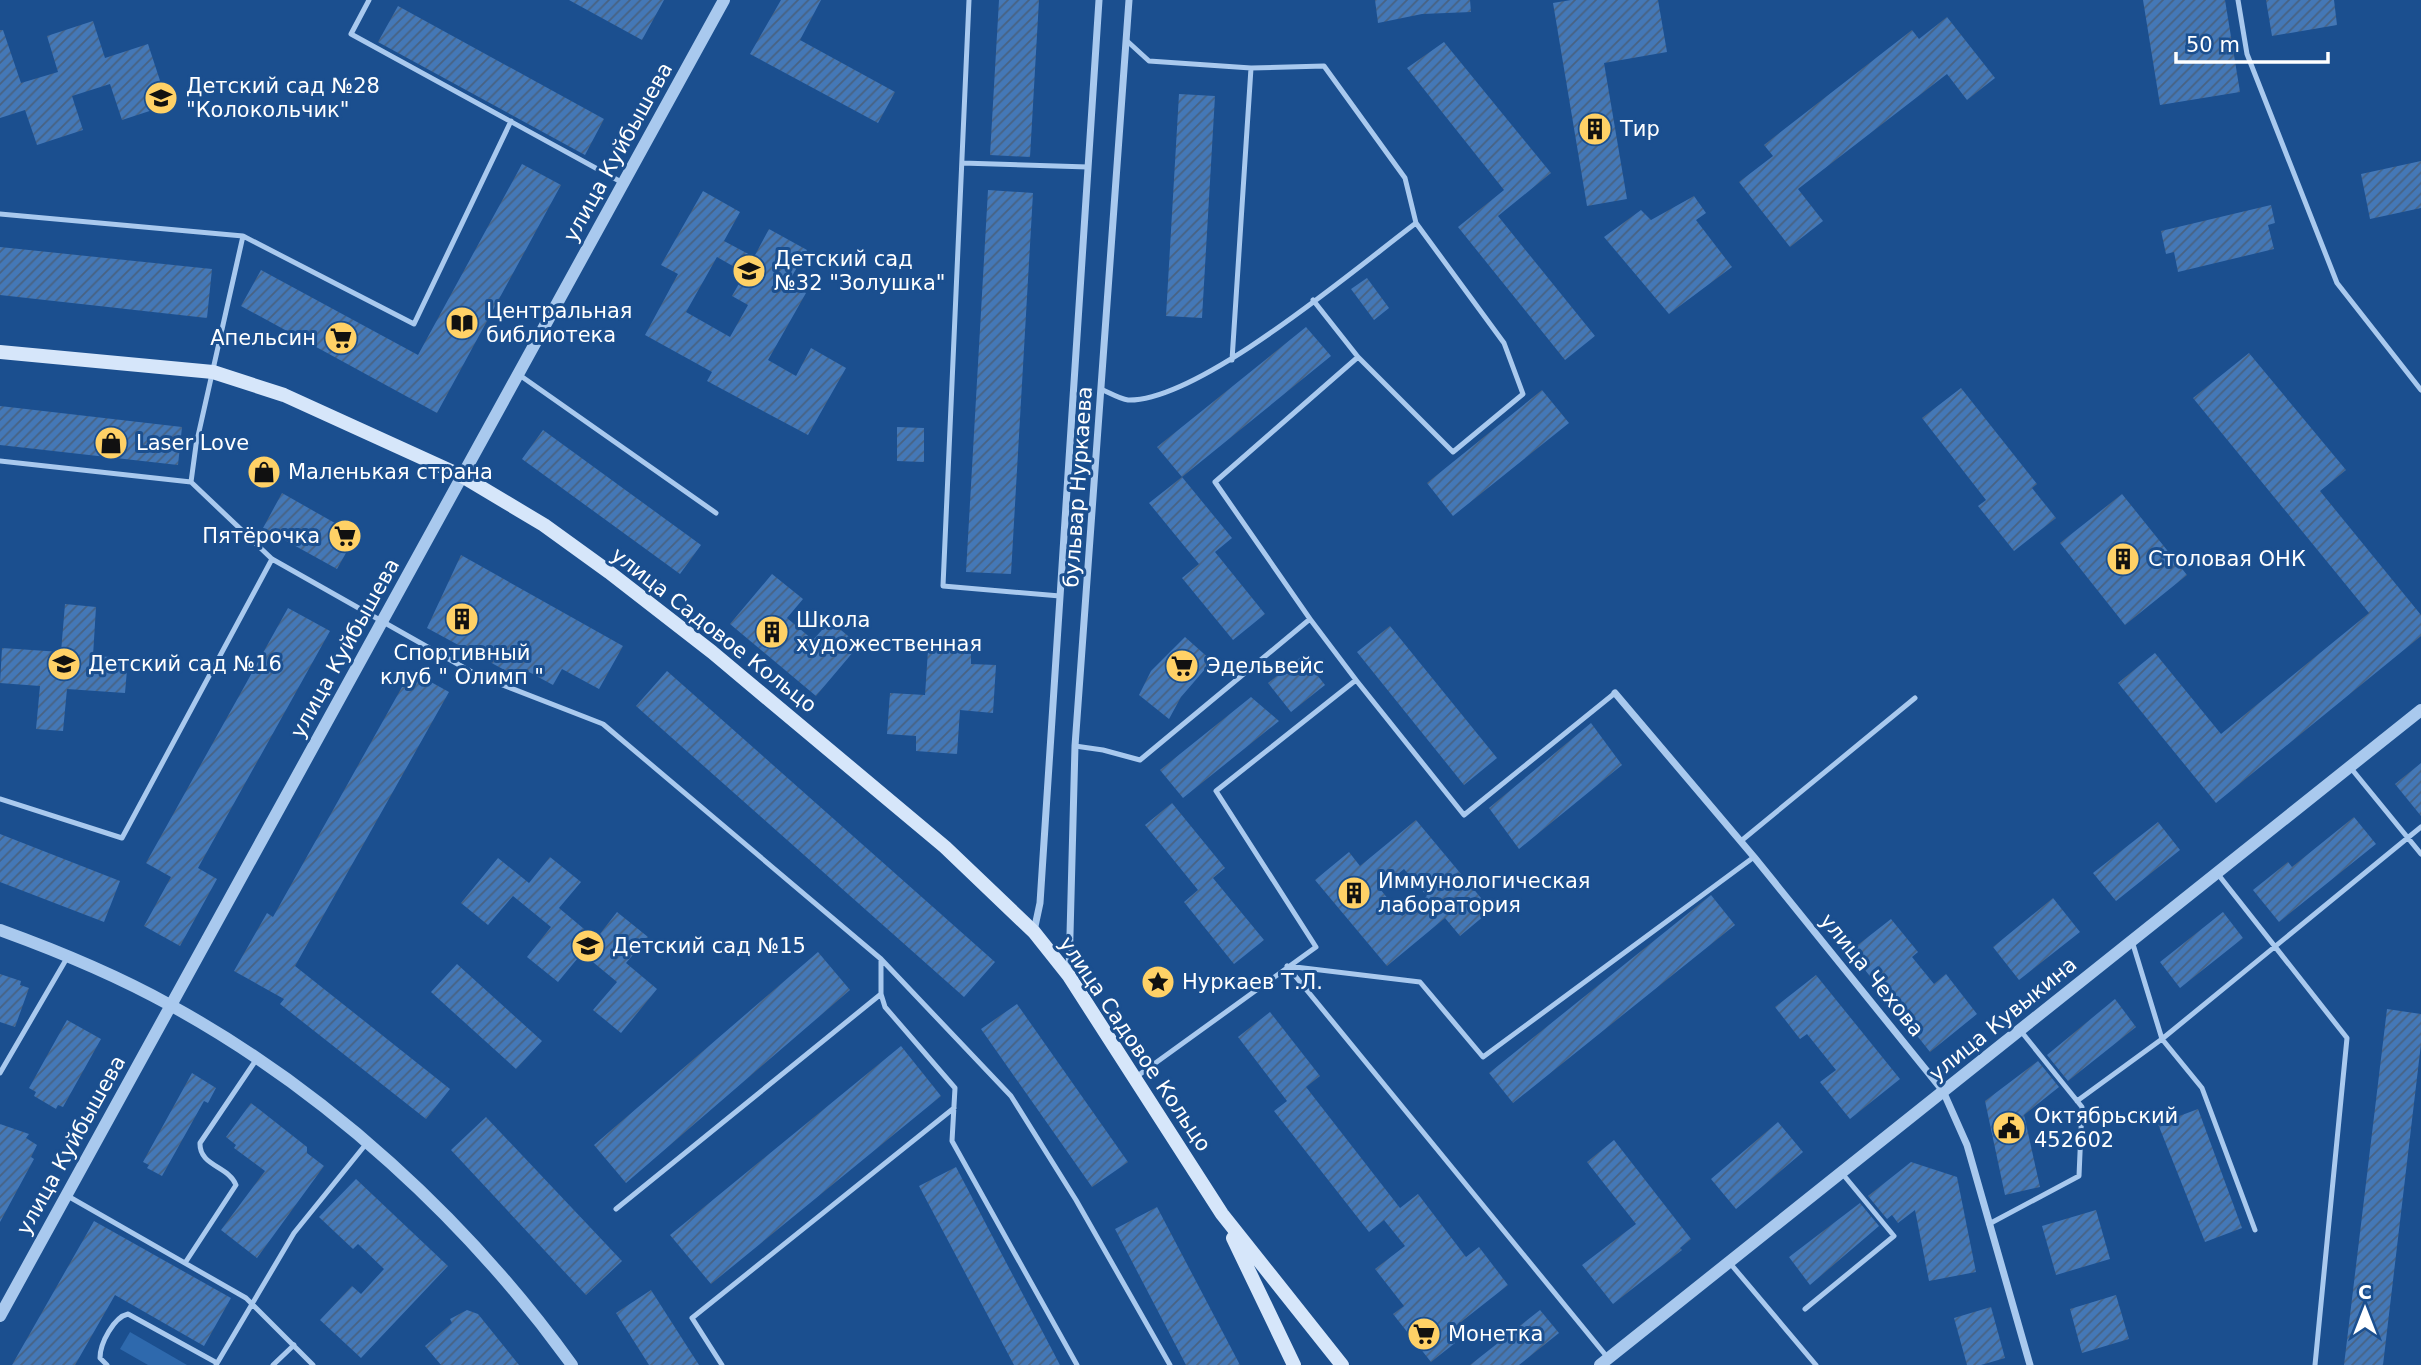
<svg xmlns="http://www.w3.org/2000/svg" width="2421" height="1365" viewBox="0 0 2421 1365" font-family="'DejaVu Sans',sans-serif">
<defs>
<pattern id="building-hatch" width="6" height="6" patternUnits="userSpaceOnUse" patternTransform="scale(1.75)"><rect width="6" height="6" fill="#4478b7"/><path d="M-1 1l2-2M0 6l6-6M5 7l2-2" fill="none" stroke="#486282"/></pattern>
</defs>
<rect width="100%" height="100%" fill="#1b4f8f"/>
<path fill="#2e69ad" d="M130,1332L187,1365H148L120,1349Z"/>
<path fill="url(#building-hatch)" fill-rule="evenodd" d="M569,0H664L642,40Z
M781,0H821L800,40L895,92L878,123L750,54Z
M999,0H1039L1030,157L990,155Z
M1375,0H1470L1471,12L1422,14L1378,23Z
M1571,0H1658L1667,52L1604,63L1627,199L1587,206L1553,3Z
M2143,0H2225L2240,92L2160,105Z
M2266,0H2334L2337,25L2272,36Z
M398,6L604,119L585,155L378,42Z
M1947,17L1995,78L1967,100L1947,74L1798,189L1823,221L1790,247L1739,182L1773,156L1764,145L1912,30L1919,39Z
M93,21L105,58L148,44L168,105L122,120L110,84L72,96L83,130L37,145L25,110L0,118V30H3L21,83L58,72L47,36Z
M1444,42L1551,173L1498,216L1595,336L1565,360L1458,227L1504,190L1407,68Z
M1179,94L1215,96L1202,318L1166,316Z
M2421,161V208L2370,219L2361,174Z
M522,164L561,185L437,413L241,306L261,270L418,355Z
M988,190L1033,193L1011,574L966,572Z
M703,191L740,212L724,241L754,257L769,229L807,250L788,283L806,293L768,360L796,376L811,348L846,368L808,435L707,381L712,372L645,335L678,274L661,265ZM717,257L745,273L732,296L748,305L730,337L686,312Z
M1694,196L1706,213L1696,220L1732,267L1669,314L1604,237L1641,210L1651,220Z
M2271,205L2275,223L2268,225L2274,249L2178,272L2174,252L2166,254L2161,231Z
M0,247L212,269L207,318L0,295Z
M1367,278L1389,308L1374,320L1351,289Z
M1306,327L1331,356L1182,477L1157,447Z
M2249,353L2346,470L2320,491L2421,615V636L2216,803L2118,683L2155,653L2221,734L2369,613L2193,398Z
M1961,388L2037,484L2032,488L2056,518L2014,551L1978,506L1986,500L1922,418Z
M1542,390L1569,423L1453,516L1427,483Z
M0,406L182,427L178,465L0,445Z
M897,427L924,428V462L897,461Z
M543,430L701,545L680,574L522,459Z
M1182,477L1232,538L1215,552L1265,614L1233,640L1182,578L1199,564L1149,503Z
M282,493L356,535L337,569L263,528Z
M2122,494L2187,575L2125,625L2060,543Z
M461,555L623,646L599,689L562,669L553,685L529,672L525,681L427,628Z
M772,574L803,599L787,618L813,640L830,621L859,645L816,696L730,624Z
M65,604L96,607L93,656L128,658L125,693L67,689L63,731L36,729L40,686L0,683L2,648L61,652Z
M288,608L330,631L198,868L217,879L180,946L144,926L171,877L146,863Z
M1390,626L1497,758L1464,785L1357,652Z
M1185,637L1212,661L1181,697L1169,719L1139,695L1151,671Z
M928,650L971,652V664L996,665L993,713L960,710L957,754L916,751V736L887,734L890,693L925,695Z
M1302,656L1325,685L1291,712L1268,683Z
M411,671L449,692L295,966L450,1089L426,1119L280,1004L284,999L234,971L267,913L273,917Z
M667,671L995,962L964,997L636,706Z
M1251,697L1279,721L1183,798L1160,770Z
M1591,723L1622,765L1519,849L1489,808Z
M2421,763V816L2395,784Z
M1172,803L1225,868L1213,878L1264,940L1234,964L1184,902L1198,890L1145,825Z
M2354,817L2376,844L2279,922L2253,890L2288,862L2292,867Z
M1416,820L1491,910L1460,936L1445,918L1387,966L1315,880L1349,852L1360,866ZM1404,869L1427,896L1402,916L1380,889Z
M2158,822L2180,850L2116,901L2093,873Z
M0,834L120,881L104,922L0,882Z
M550,857L581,882L559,908L596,939L617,912L648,937L626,963L657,989L621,1033L593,1010L617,982L582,953L558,982L527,957L551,927L513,896L488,925L461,903L498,858L529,883Z
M1711,895L1735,925L1513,1103L1489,1073Z
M2053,898L2080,932L2019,980L1993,947Z
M2223,912L2243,938L2180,988L2160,962Z
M1891,919L1918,952L1912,957L1934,984L1946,974L1977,1014L1930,1052L1850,951Z
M818,952L850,990L626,1183L594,1145Z
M457,964L542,1041L516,1069L431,992Z
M0,974L21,981L20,985L29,988L15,1027L0,1022Z
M1816,975L1900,1079L1850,1119L1820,1082L1836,1070L1807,1034L1800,1039L1775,1007Z
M2115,999L2136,1027L2068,1081L2047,1055Z
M1017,1004L1128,1162L1092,1187L981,1029Z
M2387,1009L2421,1014V1044L2383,1365H2344Z
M1270,1012L1320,1076L1306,1087L1400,1208L1418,1194L1466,1257L1479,1247L1508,1285L1447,1333L1455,1343L1431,1362L1393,1314L1404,1306L1375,1269L1405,1246L1384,1220L1369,1232L1274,1111L1287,1101L1238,1037Z
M67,1020L101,1039L63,1107L58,1105L56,1109L34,1096L36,1092L29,1088Z
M901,1046L941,1096L711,1284L670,1235Z
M2038,1061L2059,1087L2024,1115L2040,1187L2005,1195L1985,1101Z
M192,1073L216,1088L208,1103L204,1101L162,1176L147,1168L149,1165L143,1162Z
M251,1103L307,1147V1153L324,1166L257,1258L221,1230L265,1171L234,1148L236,1145L226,1137Z
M2198,1109L2242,1228L2205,1242L2158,1124Z
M486,1117L622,1261L586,1295L451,1150Z
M1778,1122L1803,1152L1736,1209L1711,1179Z
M0,1124L29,1134L26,1138L37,1145L31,1157L34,1159L0,1222Z
M1614,1140L1691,1239L1680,1248L1682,1250L1613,1304L1582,1265L1636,1224L1587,1162Z
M1911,1162L1957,1177L1976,1272L1929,1281L1915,1210L1898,1223L1892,1215L1887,1219L1868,1196Z
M956,1167L1060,1365H1014L919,1186Z
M356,1179L448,1266L361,1358L320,1320L352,1286L361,1294L384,1269L358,1244L353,1249L319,1217Z
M1860,1203L1879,1226L1810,1285L1789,1257Z
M1157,1207L1240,1365H1186L1115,1229Z
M2096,1210L2110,1259L2056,1275L2042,1226Z
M94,1221L231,1298L204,1346L115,1295L75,1365H12Z
M651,1290L699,1365H649L616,1313Z
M2116,1295L2129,1339L2082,1353L2070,1309Z
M1991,1307L2005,1358L1981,1365H1967L1954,1318Z
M467,1310L478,1314L519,1365H441L425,1346L452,1323L450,1319Z
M1540,1310L1559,1333L1519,1365H1470Z"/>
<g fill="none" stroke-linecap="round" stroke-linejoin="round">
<path stroke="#a9c9ee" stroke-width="5" d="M369,0L351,34L623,183
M969,0L943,586L1060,596
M2238,0L2247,54L2337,283L2421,390
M511,121L414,324L243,236L196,445L191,482L272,559L477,675L603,724L881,959V994L885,1007L955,1088L952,1141L1077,1365
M962,163L1088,167
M0,214L243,236
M1358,357L1453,452L1523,394L1504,343L1416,223
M1232,360L1251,68
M518,374L716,513
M1103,390C1110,393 1120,399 1128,400C1199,402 1356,268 1416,223L1405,178L1324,66L1251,68L1149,61L1126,40
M0,461L191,482
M1356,680L1464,815L1615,693
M1075,746L1103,750L1140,760L1310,619L1215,482L1358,357L1313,300
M2350,767L2421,854
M0,799L122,838L272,559
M1741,841L1915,698
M2217,873L2347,1038L2315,1365
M2132,941L2162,1039L2202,1088L2255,1230
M881,959L1011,1096L1076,1200L1170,1365
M1287,966L1420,982L1483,1057L1754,857
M1287,966L1608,1358
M0,1073L67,958
M1136,1077L1316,947L1216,791L1356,680L1310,619
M2077,1101L2162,1039L2421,827
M66,1195L246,1298L313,1365
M616,1209L881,994
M1989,1224L2079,1176L2082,1107L2020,1030
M1729,1262L1816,1365
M185,1263L236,1185C229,1166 199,1166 200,1143L256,1060
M1805,1309L1894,1236L1841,1172
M107,1365L100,1358C100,1343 114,1317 128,1314L217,1363
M216,1365L294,1233L366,1144
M273,1365L294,1345
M722,1365L692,1318L954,1108"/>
<path stroke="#a9c9ee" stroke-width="7" d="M1615,693L1754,857L1943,1091L1967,1145L2030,1365
M1034,931L1040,903L1099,0
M1069,972L1075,746L1129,0"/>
<path stroke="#a9c9ee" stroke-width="12" d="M0,930C58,951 116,975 170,1005C327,1091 468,1221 572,1365
M0,1316L724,0
M1600,1365L2421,710"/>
<path stroke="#d6e6fa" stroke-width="14" d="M0,352L213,372L284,395L462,476L544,525L609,572L712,652L945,847L1034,932L1069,976L1222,1214L1342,1365
M1233,1238L1294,1365"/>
</g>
<defs>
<symbol id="school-disc" viewBox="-11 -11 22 22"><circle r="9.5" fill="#ffd166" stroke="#1b4f8f"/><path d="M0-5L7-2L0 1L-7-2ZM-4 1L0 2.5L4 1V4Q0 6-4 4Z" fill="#111"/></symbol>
<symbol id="building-disc" viewBox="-11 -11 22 22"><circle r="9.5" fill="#ffd166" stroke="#1b4f8f"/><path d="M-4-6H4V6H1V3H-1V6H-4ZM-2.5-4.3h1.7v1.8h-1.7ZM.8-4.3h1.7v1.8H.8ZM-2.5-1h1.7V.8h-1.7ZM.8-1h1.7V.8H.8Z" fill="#111"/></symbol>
<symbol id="library-disc" viewBox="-11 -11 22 22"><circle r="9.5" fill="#ffd166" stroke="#1b4f8f"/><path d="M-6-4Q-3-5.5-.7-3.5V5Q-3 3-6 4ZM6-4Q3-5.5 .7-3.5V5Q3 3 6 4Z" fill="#111"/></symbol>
<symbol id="supermarket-disc" viewBox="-11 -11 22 22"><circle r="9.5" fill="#ffd166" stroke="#1b4f8f"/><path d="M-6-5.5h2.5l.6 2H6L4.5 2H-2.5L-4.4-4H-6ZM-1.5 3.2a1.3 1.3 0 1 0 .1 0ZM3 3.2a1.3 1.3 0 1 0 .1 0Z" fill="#111"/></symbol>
<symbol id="shop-disc" viewBox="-11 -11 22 22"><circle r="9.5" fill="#ffd166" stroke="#1b4f8f"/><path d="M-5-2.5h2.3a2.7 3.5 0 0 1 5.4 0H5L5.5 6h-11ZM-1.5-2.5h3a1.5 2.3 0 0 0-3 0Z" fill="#111"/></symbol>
<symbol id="sight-disc" viewBox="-11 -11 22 22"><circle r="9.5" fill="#ffd166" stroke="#1b4f8f"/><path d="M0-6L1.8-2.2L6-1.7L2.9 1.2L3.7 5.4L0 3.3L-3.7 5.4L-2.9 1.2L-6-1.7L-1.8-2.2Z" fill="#111"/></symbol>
<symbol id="civic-disc" viewBox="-11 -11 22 22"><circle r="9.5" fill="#ffd166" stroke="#1b4f8f"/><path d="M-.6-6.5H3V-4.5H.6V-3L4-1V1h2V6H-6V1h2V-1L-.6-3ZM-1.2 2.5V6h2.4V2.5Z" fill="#111"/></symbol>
</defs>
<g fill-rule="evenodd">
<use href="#school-disc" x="142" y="79" width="38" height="38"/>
<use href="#building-disc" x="1576" y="110" width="38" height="38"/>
<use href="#school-disc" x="730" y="252" width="38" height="38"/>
<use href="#library-disc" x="443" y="304" width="38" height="38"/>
<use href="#supermarket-disc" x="322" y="319" width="38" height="38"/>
<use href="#shop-disc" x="92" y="424" width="38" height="38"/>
<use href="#shop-disc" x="245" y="453" width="38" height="38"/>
<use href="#supermarket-disc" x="326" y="517" width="38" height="38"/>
<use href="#building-disc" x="2104" y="540" width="38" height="38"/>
<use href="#building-disc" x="443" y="600" width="38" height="38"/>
<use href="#building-disc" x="753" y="613" width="38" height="38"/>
<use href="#school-disc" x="45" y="645" width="38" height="38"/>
<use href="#supermarket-disc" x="1163" y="647" width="38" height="38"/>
<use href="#building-disc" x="1335" y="874" width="38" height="38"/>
<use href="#school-disc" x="569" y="927" width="38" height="38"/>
<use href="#sight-disc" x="1139" y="963" width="38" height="38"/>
<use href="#civic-disc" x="1990" y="1109" width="38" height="38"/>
<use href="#supermarket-disc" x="1405" y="1315" width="38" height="38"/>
</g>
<g text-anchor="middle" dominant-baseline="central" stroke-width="6" stroke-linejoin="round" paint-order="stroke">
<g font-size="21" fill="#fff" stroke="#1b4f8f" text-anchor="start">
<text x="186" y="86">Детский сад №28<tspan x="186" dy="24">"Колокольчик"</tspan></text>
<text x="1620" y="129">Тир</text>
<text x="774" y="259">Детский сад<tspan x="774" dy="24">№32 "Золушка"</tspan></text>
<text x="486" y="311">Центральная<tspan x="486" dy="24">библиотека</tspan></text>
<text x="316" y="338" text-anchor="end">Апельсин</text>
<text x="136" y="443">Laser Love</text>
<text x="288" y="472">Маленькая страна</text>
<text x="320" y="536" text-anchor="end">Пятёрочка</text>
<text x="2148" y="559">Столовая ОНК</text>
<text x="796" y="620">Школа<tspan x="796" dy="24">художественная</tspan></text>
<text x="462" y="653" text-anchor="middle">Спортивный<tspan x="462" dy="24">клуб " Олимп "</tspan></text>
<text x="88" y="664">Детский сад №16</text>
<text x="1206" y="666">Эдельвейс</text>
<text x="1378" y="881">Иммунологическая<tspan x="1378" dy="24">лаборатория</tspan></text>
<text x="612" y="946">Детский сад №15</text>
<text x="1182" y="982">Нуркаев Т.Л.</text>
<text x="2034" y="1116">Октябрьский<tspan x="2034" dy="24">452602</tspan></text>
<text x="1448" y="1334">Монетка</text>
</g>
<g font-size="21" fill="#fff" stroke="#1b4f8f">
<text transform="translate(618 152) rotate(-61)">улица Куйбышева</text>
<text transform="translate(1078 487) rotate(-86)">бульвар Нуркаева</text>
<text transform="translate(714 630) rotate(38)">улица Садовое Кольцо</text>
<text transform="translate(345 648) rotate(-61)">улица Куйбышева</text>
<text transform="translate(1872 975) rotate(51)">улица Чехова</text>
<text transform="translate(2003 1019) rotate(-39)">улица Кувыкина</text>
<text transform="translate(1135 1044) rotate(56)">улица Садовое Кольцо</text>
<text transform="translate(71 1145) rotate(-61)">улица Куйбышева</text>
</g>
</g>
<g transform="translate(2365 1309)" stroke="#1b4f8f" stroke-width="5" paint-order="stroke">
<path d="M0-5L12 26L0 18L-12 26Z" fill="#ffffff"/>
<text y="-10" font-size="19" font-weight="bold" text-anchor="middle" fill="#ffffff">С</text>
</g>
<path d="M2176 52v10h152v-10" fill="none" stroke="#ffffff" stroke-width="3.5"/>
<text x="2186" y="52" font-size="21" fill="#ffffff" stroke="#1b4f8f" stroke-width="5" paint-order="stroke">50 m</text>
</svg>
